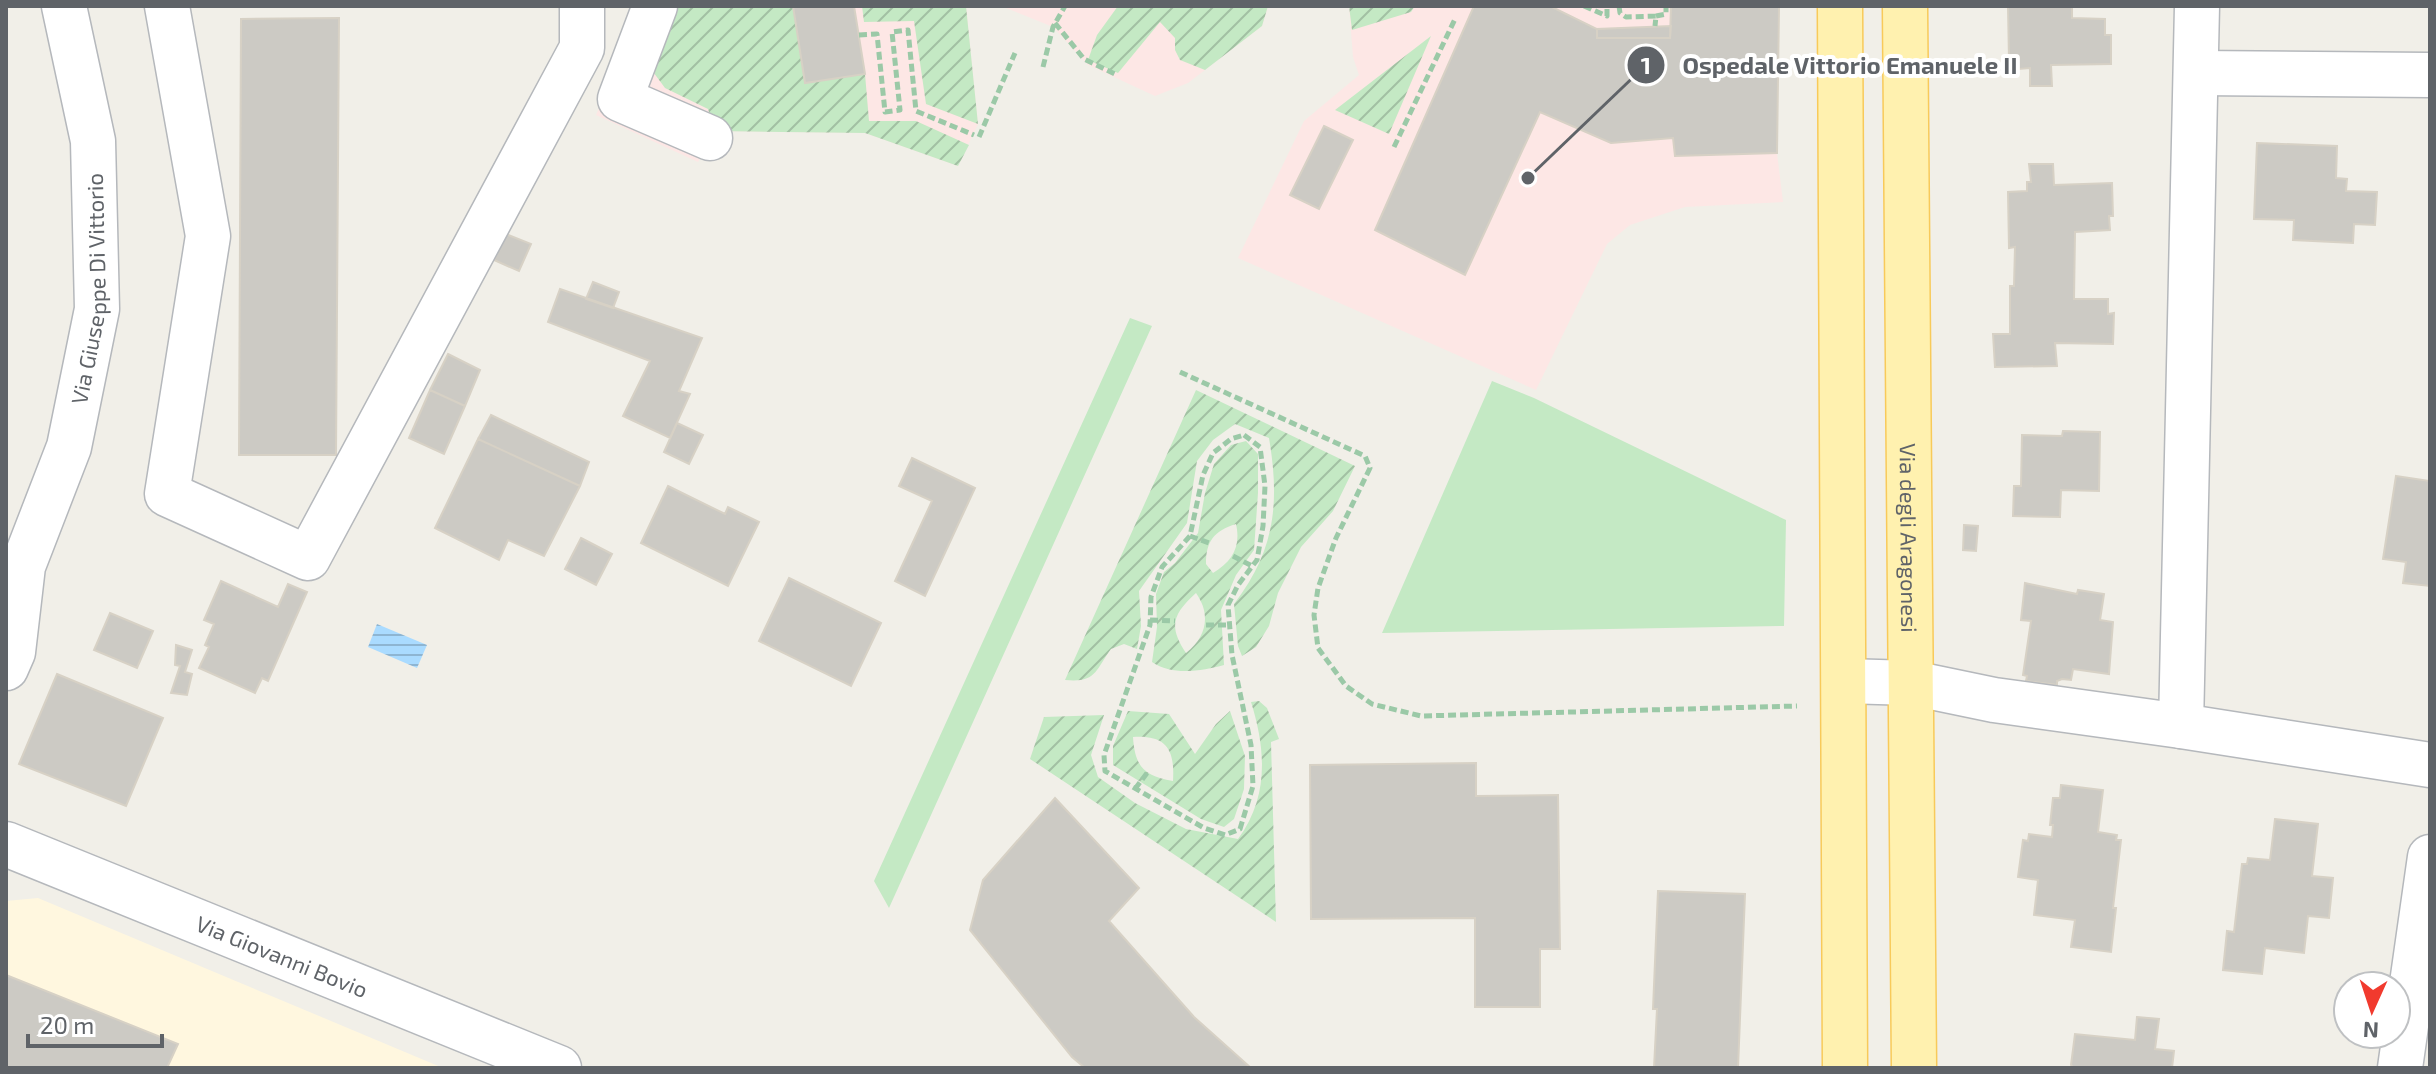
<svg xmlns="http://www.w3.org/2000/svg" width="2436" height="1074" viewBox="0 0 2436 1074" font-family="'Exo 2',sans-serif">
<defs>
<pattern id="garden-furrows" width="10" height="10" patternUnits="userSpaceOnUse" patternTransform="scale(2)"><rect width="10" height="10" fill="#c4e9c4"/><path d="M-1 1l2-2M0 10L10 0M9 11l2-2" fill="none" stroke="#a2c0a3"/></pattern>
<pattern id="water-rules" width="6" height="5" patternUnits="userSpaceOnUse" patternTransform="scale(2)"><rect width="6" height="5" fill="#aadbff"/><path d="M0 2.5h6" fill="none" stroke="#8eb5d2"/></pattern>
</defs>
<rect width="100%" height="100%" fill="#f1efe8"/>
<path fill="#fff7df" d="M38,898L443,1068H6V901Z"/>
<path fill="#fde7e5" d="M643,6H966L978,124L958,166L865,133L715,131L698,162L596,115Z
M1001,6H1268L1262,26L1188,83L1155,96L1088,65L1053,27Z
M1349,6H1779L1777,153L1783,202L1685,207L1630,225L1607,244L1536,390L1238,258L1304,121L1359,75L1353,57Z"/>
<path fill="#c4e9c4" d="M1130,318L1152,326L889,908L874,881Z
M1492,381L1534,398L1786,520L1784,626L1382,633Z"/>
<path fill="url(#garden-furrows)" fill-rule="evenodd" d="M673,6H793L805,83L865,74L869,121H916L969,145L958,166L865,133L715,131L708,109L665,88L648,65Z
M862,6H966L978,124L926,104L914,21L864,22Z
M1118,6H1268L1262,26L1205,70L1180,60L1175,50V38L1160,22L1118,73L1088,60L1097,35Z
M1349,6H1415L1411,12L1352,30Z
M1431,36L1389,134L1335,110Z
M1196,390L1355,466L1333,511L1301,547L1278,593L1269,626L1256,647L1242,656L1238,646L1234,604C1275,551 1280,503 1269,438L1235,424L1213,440L1197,461L1187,523L1139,591L1141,626L1137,649L1124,644L1111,649C1095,671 1096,683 1065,680Z
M1246,441L1258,454V493L1254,550L1236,575L1221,610L1224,665C1202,671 1172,676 1152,662L1157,627L1156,594L1164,572L1175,563L1198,533L1205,493L1214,464L1231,445ZM1236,524C1241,546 1233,561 1213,573L1206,564C1206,541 1214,531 1236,524ZM1196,593C1211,614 1207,637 1186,653C1168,626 1173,614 1196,593Z
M1259,701L1267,708L1279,739L1271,742L1276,922L1030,759L1044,717L1104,715L1091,755L1098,777L1135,803L1186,829L1238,839C1269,797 1266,750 1251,702Z
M1128,711L1169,714L1195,754L1216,724L1230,711L1245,756L1244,789L1234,819L1224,827L1201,819L1113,765V746ZM1133,737C1166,735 1175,749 1173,781C1145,776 1135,768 1133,737Z"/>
<path fill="url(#water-rules)" d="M377,624L427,645L417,668L368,647Z"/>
<path fill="#cccac4" stroke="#d7d1c5" stroke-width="2" d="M793,6H854L865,74L805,83Z
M1474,6H1550L1597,29V38H1670L1671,6H1779L1777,153L1675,156L1673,138L1611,143L1540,112L1465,275L1375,230Z
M2008,6H2072V18L2105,19V35H2111V64L2051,65L2052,86H2030V68L2019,69L2018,60H2009Z
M339,18L336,455H239L241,19Z
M1671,26L1670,38H1597V29Z
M1324,126L1353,140L1319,209L1290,195Z
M2257,143L2337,146L2336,178L2347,179L2346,191L2377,192L2375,225L2354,224L2353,243L2293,240L2294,220L2254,219Z
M2029,164H2053L2054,185L2112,183L2113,216H2109L2110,230L2075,232L2074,299H2108V314L2114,313L2113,344L2055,343L2057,366L1995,367L1993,334H2010V286H2014L2015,247L2009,248L2008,192L2027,191V182H2031Z
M506,234L531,244L519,271L494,260Z
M593,282L619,292L613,308L586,299Z
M560,289L702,338L679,391L690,394L670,438L623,416L650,361L548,322Z
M448,354L480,370L465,406L430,390Z
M430,390L465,406L444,454L409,438Z
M491,415L589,462L580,486L478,439Z
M677,423L703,435L689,464L664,452Z
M2063,431L2100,432L2099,491L2061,490L2060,517L2013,516L2014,486H2021L2022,435L2062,436Z
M478,439L580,486L544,556L508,540L499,560L435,528Z
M912,458L975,488L925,596L895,581L932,501L899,486Z
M2396,476L2430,481V586L2403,583L2406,562L2383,559Z
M668,486L725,514L728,507L759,522L728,586L641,543Z
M1964,525L1978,526L1976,551L1963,550Z
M581,538L612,554L596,585L565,569Z
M789,578L881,623L851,686L759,641Z
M221,581L278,607L288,584L307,592L268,681L262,678L255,693L199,668L209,647L205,645L214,624L204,620Z
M2025,583L2077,594L2078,590L2104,594L2100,620L2113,622L2109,674L2073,669L2071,680L2062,679L2057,681V685L2026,681L2027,676L2023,675L2031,621L2021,620Z
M110,613L153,631L137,668L94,650Z
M176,645L192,650L185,672L192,674L187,695L171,693L180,666L175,665Z
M57,674L163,718L126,806L19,764Z
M1476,763V796L1558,795L1560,949H1540V1007H1475V918L1311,919L1310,765Z
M2061,785L2103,790L2098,832L2117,835L2116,840H2121L2113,908H2116L2111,952L2071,947L2075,920L2034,915L2038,880L2018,877L2023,840L2028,841L2029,834L2052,837L2053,825H2050L2053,798H2060Z
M1055,798L1139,888L1109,921L1194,1017L1251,1068H1085L1072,1057L970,930L983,880Z
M2275,819L2318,824L2312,876L2333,878L2329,918L2308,916L2304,953L2265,948L2262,974L2223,970L2227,931L2234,932L2242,864H2247L2248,858L2270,860Z
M1658,891L1745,894L1738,1068H1654L1657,1009H1653Z
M6,975L178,1044L167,1068H6Z
M2137,1017L2159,1019L2155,1049L2174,1051L2172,1068H2074L2071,1065L2075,1034L2135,1040Z"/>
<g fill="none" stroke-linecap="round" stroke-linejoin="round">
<defs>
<g id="minor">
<path d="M167,6L208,236L167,494L308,558L582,48V6"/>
<path d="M655,6L620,99L710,138"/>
<path d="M2197,6L2181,726L2430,765"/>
<path d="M2197,73L2430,75"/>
<path id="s1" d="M6,668L13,652L23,566L69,447L97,309L93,141L64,6"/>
<path d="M1845,681L1912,683L1994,700L2181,726"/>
<path id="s2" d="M6,844L559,1068"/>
<path d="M2400,1068L2430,857"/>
</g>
<g id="major">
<path d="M1840,6L1845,1068"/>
<path id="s3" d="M1905,6L1914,1068"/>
</g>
</defs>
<use href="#minor" stroke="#b5b8bc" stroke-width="47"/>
<use href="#major" stroke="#f8ca5a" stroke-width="47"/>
<path stroke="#9bc9a7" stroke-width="5" stroke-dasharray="8 4" stroke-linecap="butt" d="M1584,6L1607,16V6
M1619,6L1620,13L1626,17L1656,16L1655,26
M1656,16L1666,14V6
M1055,23L1084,59L1117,75
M859,35L877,34L885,112L900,110L892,32L908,30L916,111L974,135
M1043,67L1053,27L1065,6
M979,137L1015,53
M1394,147L1456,17
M1180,372L1365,456L1370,468L1336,538L1318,588L1314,615L1318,648L1346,686L1372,704L1421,716L1797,706
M1244,435L1260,447L1265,486L1263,526L1257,560L1238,585L1228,605L1232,655L1251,745L1253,786L1240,829L1225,835L1204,828L1105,771L1104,755L1150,625L1151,597L1162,567L1190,536L1203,475L1213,453L1231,439Z
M1190,536L1209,543
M1233,556L1252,566
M1150,620L1175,621
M1206,625H1230
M1135,789L1147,773"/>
<use href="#minor" stroke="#fff" stroke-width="44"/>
<use href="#major" stroke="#fff1af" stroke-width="44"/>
</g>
<g text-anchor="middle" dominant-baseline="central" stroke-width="8" stroke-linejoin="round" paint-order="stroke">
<g font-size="22" fill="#5f6368" stroke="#fff">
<text stroke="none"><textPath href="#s1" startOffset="392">Via Giuseppe Di Vittorio</textPath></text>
<text stroke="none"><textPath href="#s3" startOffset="532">Via degli Aragonesi</textPath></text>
<text stroke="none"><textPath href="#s2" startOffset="298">Via Giovanni Bovio</textPath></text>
</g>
</g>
<path fill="none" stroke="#5f6368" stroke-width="3" d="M1528 178L1646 65"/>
<g fill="#5f6368" stroke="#fff" stroke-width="3">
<circle cx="1528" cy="178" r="8"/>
<circle cx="1646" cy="65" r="20"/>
</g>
<g font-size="24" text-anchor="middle" font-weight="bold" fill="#fff">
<text x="1646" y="74">1</text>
</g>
<g font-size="24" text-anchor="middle" font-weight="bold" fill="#5f6368" stroke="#fff" stroke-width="8" stroke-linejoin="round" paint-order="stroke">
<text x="1850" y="74">Ospedale Vittorio Emanuele II</text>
</g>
<rect width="2436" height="1074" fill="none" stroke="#5f6368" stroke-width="16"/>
<g transform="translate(2372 1010) rotate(183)"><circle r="38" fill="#ffffff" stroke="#bfc1c3" stroke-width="2"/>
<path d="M0-6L14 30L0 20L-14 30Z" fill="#f13a2e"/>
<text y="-12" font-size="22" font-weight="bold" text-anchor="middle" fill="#5f6368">N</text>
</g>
<path d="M28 1034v12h134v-12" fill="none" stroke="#5f6368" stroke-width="4"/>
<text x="40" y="1034" font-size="24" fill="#5f6368" stroke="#ffffff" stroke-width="6" paint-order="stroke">20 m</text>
</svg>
